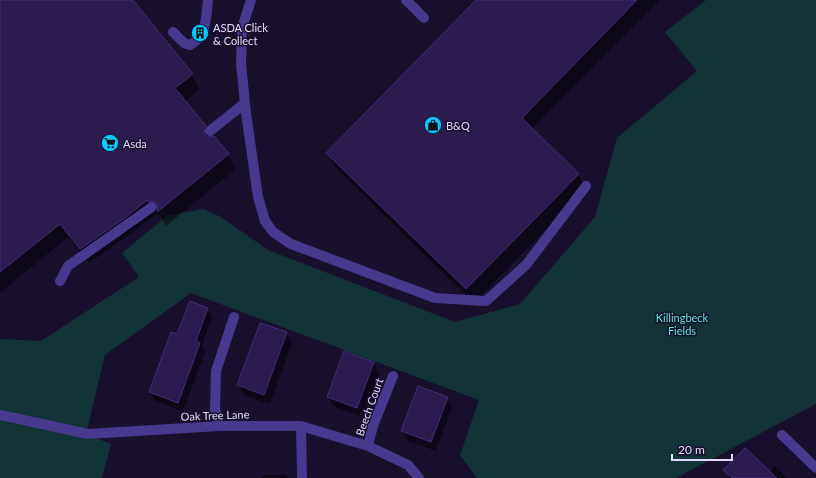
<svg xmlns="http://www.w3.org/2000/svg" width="816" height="478" viewBox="0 0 816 478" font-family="Lato,sans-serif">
<rect width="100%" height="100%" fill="#18102d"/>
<path fill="#133437" d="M706,0H816V404L676,478H477L460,455L479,400L191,293L105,355L86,434L111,444L102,478H0V339L41,341L139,277L122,253L167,216L203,209L221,217L268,250L455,322L520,304L595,217L617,138L697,71L665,32Z"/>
<path fill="#0007" d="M0,0H132L192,75L200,89L185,101L205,127L211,138L228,155L236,169L166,226L160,215L157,216L156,214L133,232L89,263L68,237L0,293Z
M477,0H659L532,129L578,174L586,188L474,303L335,167L327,153Z
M207,309L212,317L202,346L205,352L183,411L155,401L150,392Z
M286,333L292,343L270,404L244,395L238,385Z
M373,363L379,373L362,417L334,407L328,397Z
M447,397L452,407L436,451L408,441L402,431Z
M775,466L787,478H729L725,470L769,472Z
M262,475H286L288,478H236H262Z"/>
<path fill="#2b1b4f" stroke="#452c7c" d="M0,0H133L193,74L175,88L206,126L204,129L205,135L208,137L214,136L229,154L157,212L158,207L157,203L154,201L148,202L147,200L125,218L80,249L60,224L0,272Z
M476,0H637L522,118L579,174L466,289L326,153Z
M190,301L208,308L196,341L200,343L178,403L149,392L171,332L177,334Z
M260,323L287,332L264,395L237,385Z
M344,351L374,362L357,408L327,397Z
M418,386L448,397L431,442L401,431Z
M745,448L757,459L777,478H732L723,470Z"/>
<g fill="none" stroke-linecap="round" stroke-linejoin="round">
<path stroke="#46398e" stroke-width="10" d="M251,0L242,28L241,64L246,113L258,197L265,221L273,232L291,244L435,298L486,301L526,265L586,186
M406,0L424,18
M173,32L184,43L190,45C207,36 206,17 208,0
M210,131L245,103
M60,281L68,266L152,207"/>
<path stroke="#46398e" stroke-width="10" d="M0,415L88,434L219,426H301L368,446L408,465L419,478
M219,426L215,409L216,371L234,317
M301,426L302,478
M782,435L816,468
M368,446L373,426L393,376"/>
</g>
<defs>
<symbol id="building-disc" viewBox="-11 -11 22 22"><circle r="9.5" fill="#07caff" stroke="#18102d"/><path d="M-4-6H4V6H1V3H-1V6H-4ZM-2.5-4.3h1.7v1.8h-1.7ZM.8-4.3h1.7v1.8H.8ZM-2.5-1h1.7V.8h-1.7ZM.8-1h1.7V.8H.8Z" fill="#111"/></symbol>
<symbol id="shop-disc" viewBox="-11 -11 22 22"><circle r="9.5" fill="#07caff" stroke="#18102d"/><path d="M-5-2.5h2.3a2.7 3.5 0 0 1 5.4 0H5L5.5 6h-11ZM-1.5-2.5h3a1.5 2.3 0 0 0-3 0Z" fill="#111"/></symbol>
<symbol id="supermarket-disc" viewBox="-11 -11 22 22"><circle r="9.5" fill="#07caff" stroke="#18102d"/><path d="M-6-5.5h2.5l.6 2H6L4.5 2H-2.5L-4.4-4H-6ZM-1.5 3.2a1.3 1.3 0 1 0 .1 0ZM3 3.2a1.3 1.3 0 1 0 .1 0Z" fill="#111"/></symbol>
</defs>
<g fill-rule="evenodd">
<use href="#building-disc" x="190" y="23" width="20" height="20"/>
<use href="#shop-disc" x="423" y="115" width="20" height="20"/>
<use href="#supermarket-disc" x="100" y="133" width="20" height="20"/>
</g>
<g text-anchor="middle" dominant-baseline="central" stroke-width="3" stroke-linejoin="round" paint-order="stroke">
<g font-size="11" fill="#e4dbff" stroke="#18102d" text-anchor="start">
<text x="213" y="27">ASDA Click<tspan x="213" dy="13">&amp; Collect</tspan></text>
<text x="446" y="125">B&amp;Q</text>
<text x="123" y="143">Asda</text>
</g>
<g font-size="11" fill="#60e7d5" stroke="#18102d">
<text x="682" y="317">Killingbeck<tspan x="682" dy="13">Fields</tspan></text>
</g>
<g font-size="11" fill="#e4dbff" stroke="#18102d">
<text transform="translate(369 407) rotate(-70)">Beech Court</text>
<text transform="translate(215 415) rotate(-2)">Oak Tree Lane</text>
</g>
</g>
<path d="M672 454v6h60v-6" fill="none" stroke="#e4dbff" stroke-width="2"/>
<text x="678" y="454" font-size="12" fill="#e4dbff" stroke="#18102d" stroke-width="3" paint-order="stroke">20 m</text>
</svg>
